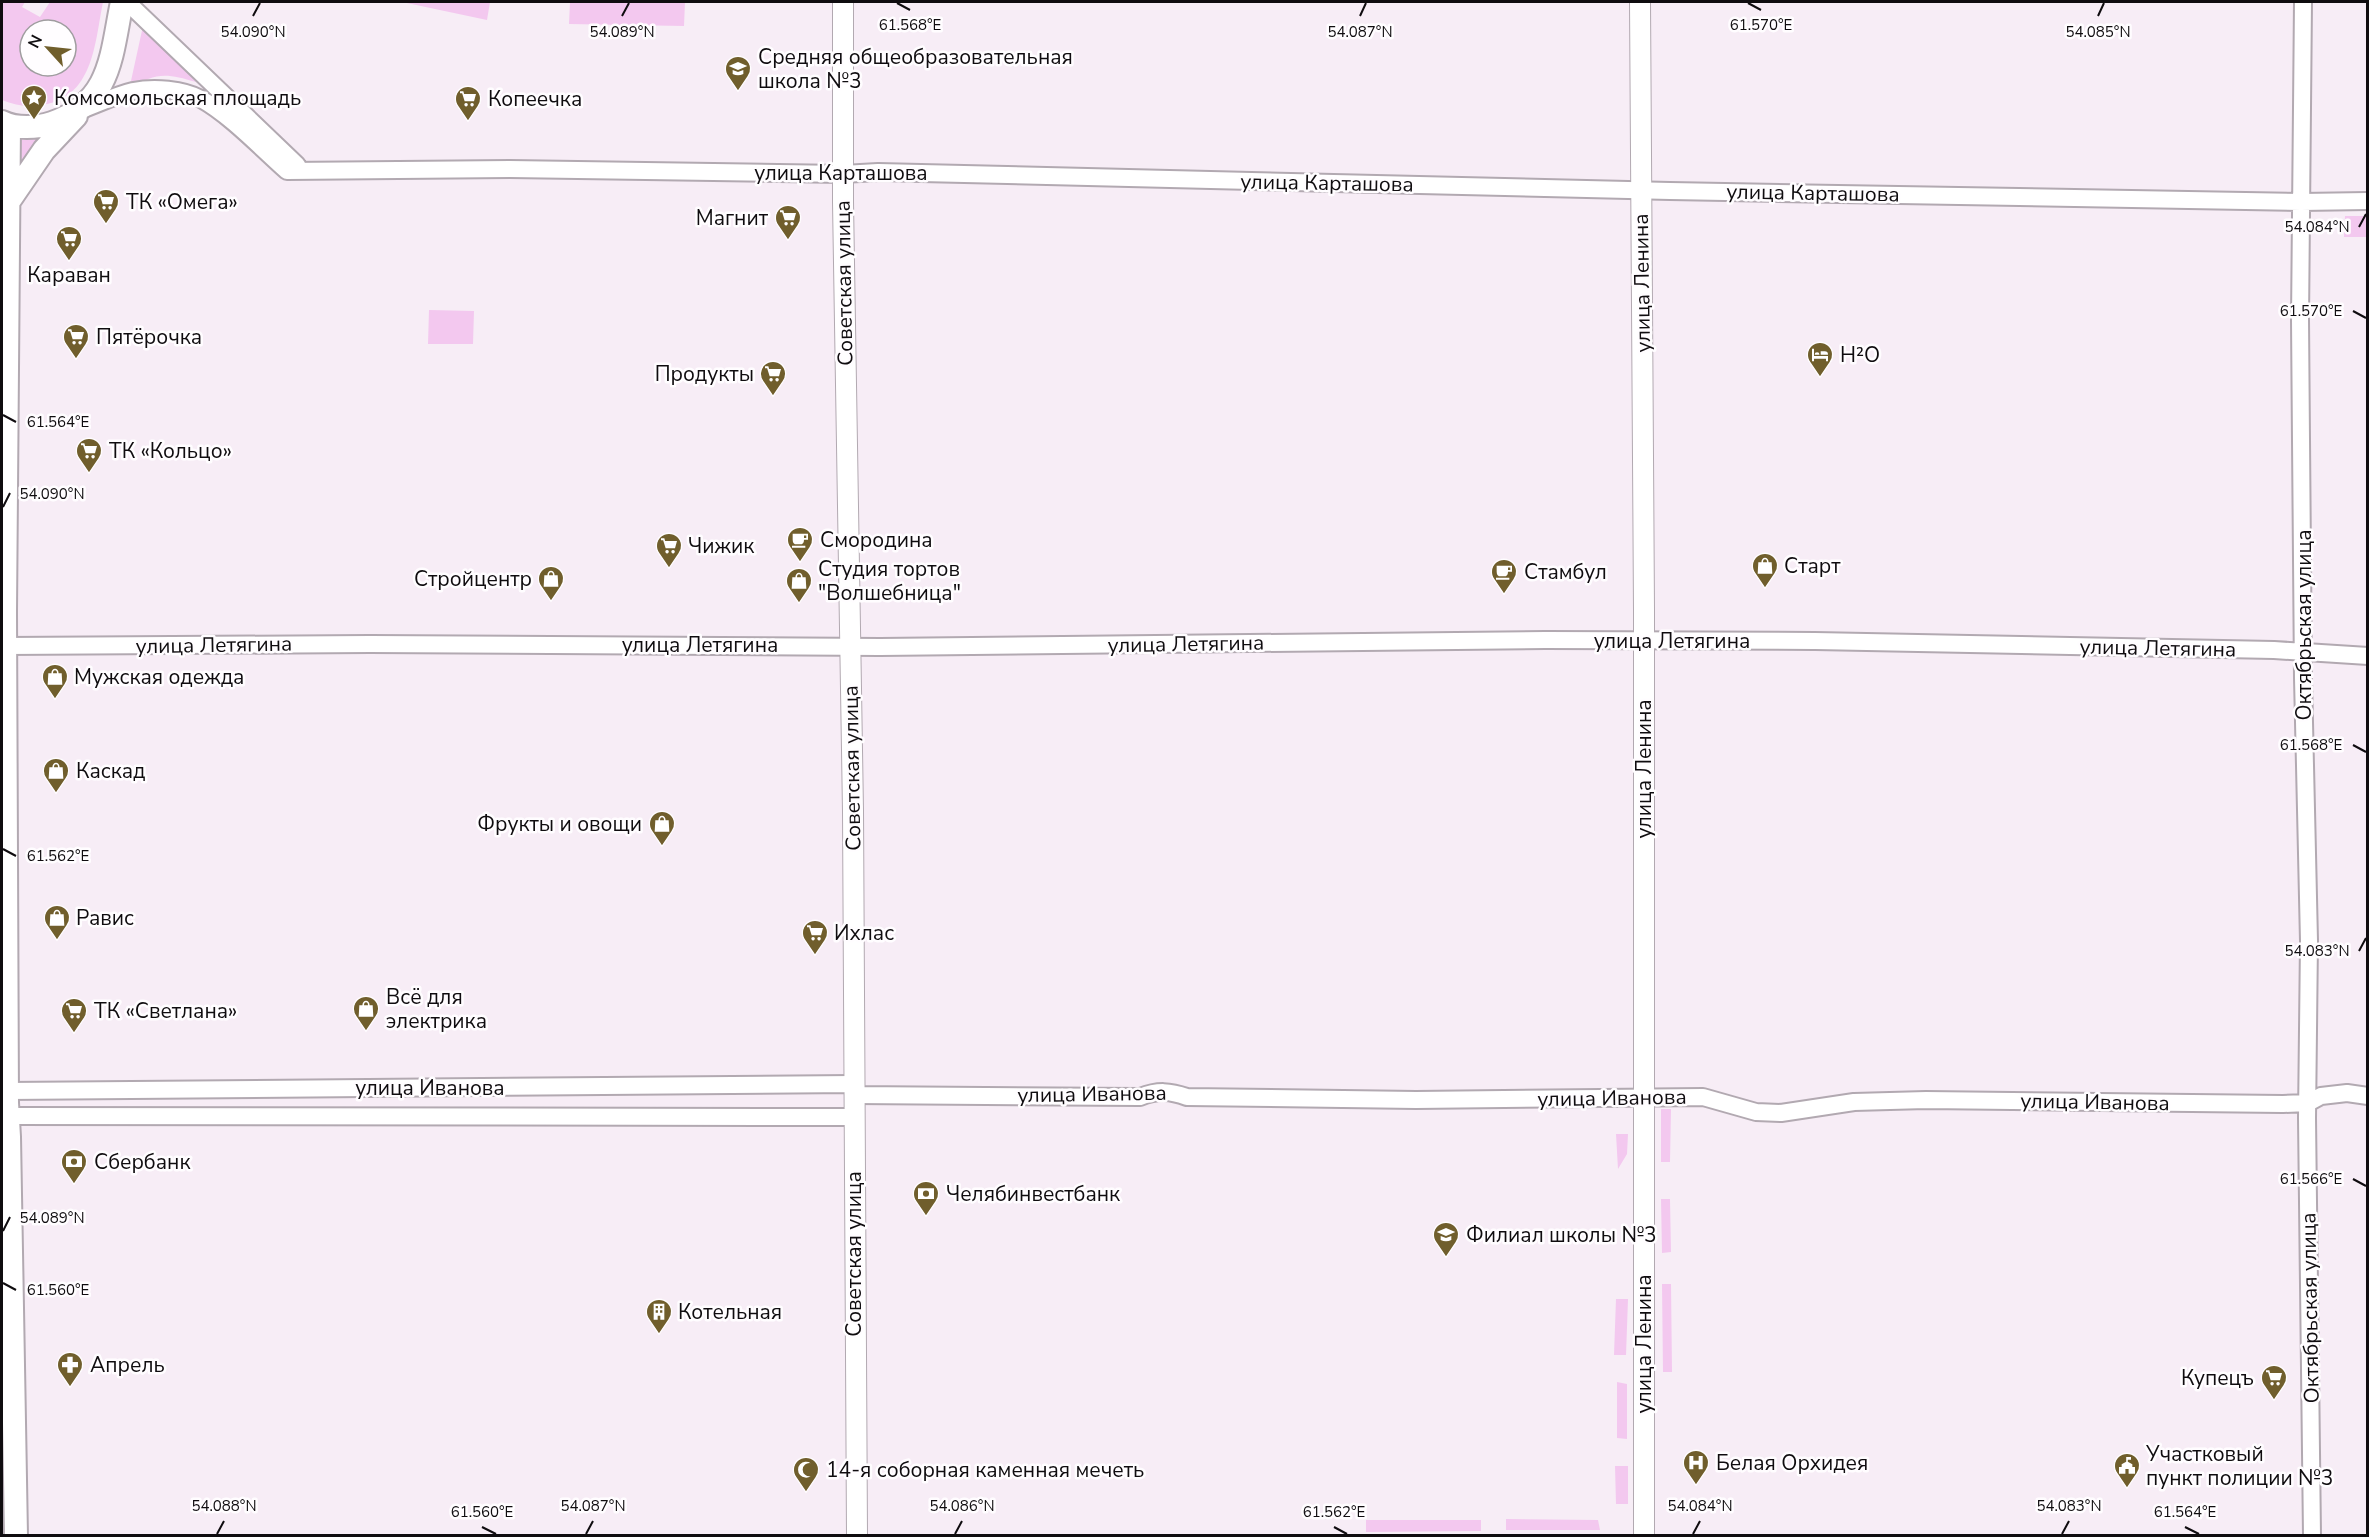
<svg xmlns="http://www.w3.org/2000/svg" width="2369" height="1537" viewBox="0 0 2369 1537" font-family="'Nunito Sans',sans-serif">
<rect width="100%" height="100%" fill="#f7edf6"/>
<path fill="#f3c8ef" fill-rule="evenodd" d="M2,2H25L22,7L40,17L50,2H103C95,41 94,94 47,104C32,108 16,106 2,100ZM30,30H66V66H30Z
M402,2H490L487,20Z
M570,2H685L684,26L569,24Z
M143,26L196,82C166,73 155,72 129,90Z
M16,138H43L13,181Z
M2345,216H2367V237H2344Z
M429,310L474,311L473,344H428Z
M1661,1109H1671L1670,1162H1661Z
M1616,1134H1628L1627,1154L1618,1169Z
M1661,1199H1670L1671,1252L1662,1253Z
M1662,1284H1671L1672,1372H1663Z
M1616,1299H1628L1626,1355H1614Z
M1617,1382L1627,1384V1439L1617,1438Z
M1615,1466H1628V1504H1616Z
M1506,1519L1598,1520L1600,1530H1506Z
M1366,1520H1481V1531L1366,1532Z"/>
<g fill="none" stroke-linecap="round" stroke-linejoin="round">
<defs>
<path id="minor" d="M127,2L297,165
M2303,2L2300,320L2303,678L2309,941L2307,1118L2312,1536
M81,110C98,104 116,95 133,91C154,87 183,89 201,99C230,115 262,149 287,171L510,169L843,174L878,172L1670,191L2301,202L2368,201
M5,646L370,644L880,647L1545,640L1815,641L2274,650L2368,656
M7,1091L854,1084
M854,1095L1140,1097C1158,1090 1170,1091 1187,1097L1416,1100L1703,1097L1756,1112L1781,1113L1854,1102L1926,1100L2283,1104L2308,1103L2321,1096L2347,1093L2368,1096
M8,1116L854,1117"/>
<path id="tertiary" d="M843,2V202L853,811L857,1536
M1640,2L1644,609V1536"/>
<path id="secondary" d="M2,122C16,129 37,128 52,123C112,102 111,55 122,2
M9,125L5,612L7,1103L9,1137L16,1536
M7,204L44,150L76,116"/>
</defs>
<use href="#minor" stroke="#b2a9b1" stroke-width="20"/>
<use href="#tertiary" stroke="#b2a9b1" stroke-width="22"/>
<use href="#secondary" stroke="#b2a9b1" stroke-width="26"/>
<use href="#minor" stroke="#fff" stroke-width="16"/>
<use href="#tertiary" stroke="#fff" stroke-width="20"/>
<use href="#secondary" stroke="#fff" stroke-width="22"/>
</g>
<path fill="none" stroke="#0f0c0f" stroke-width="2" d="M897,3L910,10M1748,3L1761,10M253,16L260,3M622,16L629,3M1360,16L1366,3M2098,16L2104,3M2359,227L2366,214M2353,311L2366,318M3,415L16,422M3,507L10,493M2353,745L2366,752M3,849L16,856M2359,951L2366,938M2353,1179L2366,1186M3,1231L10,1217M3,1283L16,1290M482,1527L496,1534M1334,1527L1347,1534M2185,1527L2199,1534M217,1534L224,1521M586,1534L593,1521M955,1534L962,1521M1693,1534L1700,1521M2062,1534L2069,1521"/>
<defs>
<symbol id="school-pin" viewBox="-11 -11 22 30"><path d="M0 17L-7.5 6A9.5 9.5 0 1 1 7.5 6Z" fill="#705e2c" stroke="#fffdff"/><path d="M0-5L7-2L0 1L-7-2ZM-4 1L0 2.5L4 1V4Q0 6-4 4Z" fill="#fff"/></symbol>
<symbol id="sight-pin" viewBox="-11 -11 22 30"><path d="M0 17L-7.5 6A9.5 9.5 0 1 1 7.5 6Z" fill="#705e2c" stroke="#fffdff"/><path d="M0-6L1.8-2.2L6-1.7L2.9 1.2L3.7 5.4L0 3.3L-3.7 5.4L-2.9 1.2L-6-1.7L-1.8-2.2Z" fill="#fff"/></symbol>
<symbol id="supermarket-pin" viewBox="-11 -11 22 30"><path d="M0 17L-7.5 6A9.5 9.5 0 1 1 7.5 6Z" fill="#705e2c" stroke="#fffdff"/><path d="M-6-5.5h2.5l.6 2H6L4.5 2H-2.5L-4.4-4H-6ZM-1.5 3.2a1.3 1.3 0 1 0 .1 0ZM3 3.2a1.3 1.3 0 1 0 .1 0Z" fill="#fff"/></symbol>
<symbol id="hotel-pin" viewBox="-11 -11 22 30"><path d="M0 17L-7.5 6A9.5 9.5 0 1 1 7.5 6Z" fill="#705e2c" stroke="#fffdff"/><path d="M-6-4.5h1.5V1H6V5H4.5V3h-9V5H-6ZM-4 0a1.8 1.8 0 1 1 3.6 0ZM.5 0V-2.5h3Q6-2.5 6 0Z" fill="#fff"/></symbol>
<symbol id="cafe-pin" viewBox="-11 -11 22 30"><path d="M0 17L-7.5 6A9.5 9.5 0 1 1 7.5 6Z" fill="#705e2c" stroke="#fffdff"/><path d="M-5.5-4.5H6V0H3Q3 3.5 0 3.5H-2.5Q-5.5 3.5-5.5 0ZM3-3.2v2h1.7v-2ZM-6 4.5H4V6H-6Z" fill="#fff"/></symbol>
<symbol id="shop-pin" viewBox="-11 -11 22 30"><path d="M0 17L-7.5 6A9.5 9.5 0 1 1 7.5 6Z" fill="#705e2c" stroke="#fffdff"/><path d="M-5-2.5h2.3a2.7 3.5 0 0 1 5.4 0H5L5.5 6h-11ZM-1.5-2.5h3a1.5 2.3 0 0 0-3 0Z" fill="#fff"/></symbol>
<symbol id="bank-pin" viewBox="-11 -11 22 30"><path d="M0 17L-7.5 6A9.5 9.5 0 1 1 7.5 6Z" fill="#705e2c" stroke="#fffdff"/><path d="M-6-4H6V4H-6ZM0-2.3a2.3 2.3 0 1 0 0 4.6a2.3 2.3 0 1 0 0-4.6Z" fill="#fff"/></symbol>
<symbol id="building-pin" viewBox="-11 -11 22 30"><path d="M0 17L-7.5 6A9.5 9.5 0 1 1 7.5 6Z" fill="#705e2c" stroke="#fffdff"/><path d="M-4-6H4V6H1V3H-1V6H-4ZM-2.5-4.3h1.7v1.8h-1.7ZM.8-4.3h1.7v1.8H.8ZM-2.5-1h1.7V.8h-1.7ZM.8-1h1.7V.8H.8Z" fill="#fff"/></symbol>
<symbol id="pharmacy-pin" viewBox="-11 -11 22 30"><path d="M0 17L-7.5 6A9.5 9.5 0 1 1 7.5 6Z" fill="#705e2c" stroke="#fffdff"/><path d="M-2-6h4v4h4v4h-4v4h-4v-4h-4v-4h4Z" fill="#fff"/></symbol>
<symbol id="hospital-pin" viewBox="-11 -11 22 30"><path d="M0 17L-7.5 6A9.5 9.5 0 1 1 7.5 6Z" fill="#705e2c" stroke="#fffdff"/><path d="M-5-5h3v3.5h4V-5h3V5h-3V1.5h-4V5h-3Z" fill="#fff"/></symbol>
<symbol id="civic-pin" viewBox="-11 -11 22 30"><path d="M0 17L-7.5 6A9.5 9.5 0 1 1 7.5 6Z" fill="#705e2c" stroke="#fffdff"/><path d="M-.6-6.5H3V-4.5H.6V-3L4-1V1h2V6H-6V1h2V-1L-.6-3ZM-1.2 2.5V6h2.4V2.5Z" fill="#fff"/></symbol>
<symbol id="mosque-pin" viewBox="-11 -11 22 30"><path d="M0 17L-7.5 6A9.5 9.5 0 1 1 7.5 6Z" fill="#705e2c" stroke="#fffdff"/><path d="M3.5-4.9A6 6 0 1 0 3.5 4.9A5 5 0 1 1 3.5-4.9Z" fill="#fff"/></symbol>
</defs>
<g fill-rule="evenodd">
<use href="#school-pin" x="723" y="54" width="30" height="40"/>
<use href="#sight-pin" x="19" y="83" width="30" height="40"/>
<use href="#supermarket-pin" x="453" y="84" width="30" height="40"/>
<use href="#supermarket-pin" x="91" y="187" width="30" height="40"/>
<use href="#supermarket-pin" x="773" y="203" width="30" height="40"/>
<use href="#supermarket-pin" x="54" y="224" width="30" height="40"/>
<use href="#supermarket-pin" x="61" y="322" width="30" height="40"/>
<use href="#hotel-pin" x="1805" y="340" width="30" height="40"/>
<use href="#supermarket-pin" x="758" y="359" width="30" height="40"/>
<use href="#supermarket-pin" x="74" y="436" width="30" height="40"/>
<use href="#cafe-pin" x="785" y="525" width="30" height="40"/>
<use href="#supermarket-pin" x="654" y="531" width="30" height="40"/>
<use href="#shop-pin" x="1750" y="551" width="30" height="40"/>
<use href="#cafe-pin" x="1489" y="557" width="30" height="40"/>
<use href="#shop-pin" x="536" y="564" width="30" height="40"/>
<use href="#shop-pin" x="784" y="566" width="30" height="40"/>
<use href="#shop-pin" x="40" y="662" width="30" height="40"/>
<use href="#shop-pin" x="41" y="756" width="30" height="40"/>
<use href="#shop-pin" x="647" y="809" width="30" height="40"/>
<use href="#shop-pin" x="42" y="903" width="30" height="40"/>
<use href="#supermarket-pin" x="800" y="918" width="30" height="40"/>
<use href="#shop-pin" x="351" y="994" width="30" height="40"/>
<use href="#supermarket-pin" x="59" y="996" width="30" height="40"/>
<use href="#bank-pin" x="59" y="1147" width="30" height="40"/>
<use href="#bank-pin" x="911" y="1179" width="30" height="40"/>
<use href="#school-pin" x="1431" y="1220" width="30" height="40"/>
<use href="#building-pin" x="644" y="1297" width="30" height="40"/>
<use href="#pharmacy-pin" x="55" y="1350" width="30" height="40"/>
<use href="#supermarket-pin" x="2259" y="1363" width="30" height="40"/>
<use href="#hospital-pin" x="1681" y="1448" width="30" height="40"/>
<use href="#civic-pin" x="2112" y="1451" width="30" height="40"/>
<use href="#mosque-pin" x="791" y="1455" width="30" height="40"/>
</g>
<g text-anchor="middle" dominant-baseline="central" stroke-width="5" stroke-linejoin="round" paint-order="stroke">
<g font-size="21" fill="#0f0c0f" stroke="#fffdff" text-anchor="start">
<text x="758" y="57">Средняя общеобразовательная<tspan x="758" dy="24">школа №3</tspan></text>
<text x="54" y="98">Комсомольская площадь</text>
<text x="488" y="99">Копеечка</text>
<text x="126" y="202">ТК «Омега»</text>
<text x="768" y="218" text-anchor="end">Магнит</text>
<text x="69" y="275" text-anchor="middle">Караван</text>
<text x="96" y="337">Пятёрочка</text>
<text x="1840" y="355">H²O</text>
<text x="754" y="374" text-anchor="end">Продукты</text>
<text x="109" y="451">ТК «Кольцо»</text>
<text x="820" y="540">Смородина</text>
<text x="688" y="546">Чижик</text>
<text x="1784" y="566">Старт</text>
<text x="818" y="569">Студия тортов<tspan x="818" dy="24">"Волшебница"</tspan></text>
<text x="1524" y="572">Стамбул</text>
<text x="532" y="579" text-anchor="end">Стройцентр</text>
<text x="74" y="677">Мужская одежда</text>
<text x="76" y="771">Каскад</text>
<text x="642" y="824" text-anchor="end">Фрукты и овощи</text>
<text x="76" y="918">Равис</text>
<text x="834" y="933">Ихлас</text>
<text x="386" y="997">Всё для<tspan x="386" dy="24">электрика</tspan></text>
<text x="94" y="1011">ТК «Светлана»</text>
<text x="94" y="1162">Сбербанк</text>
<text x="946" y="1194">Челябинвестбанк</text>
<text x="1466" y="1235">Филиал школы №3</text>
<text x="678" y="1312">Котельная</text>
<text x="90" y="1365">Апрель</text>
<text x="2254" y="1378" text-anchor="end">Купецъ</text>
<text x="2146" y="1454">Участковый<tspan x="2146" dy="24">пункт полиции №3</tspan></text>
<text x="1716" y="1463">Белая Орхидея</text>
<text x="826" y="1470">14-я соборная каменная мечеть</text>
</g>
<g font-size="21" fill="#0f0c0f" stroke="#fffdff">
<text x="841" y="173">улица Карташова</text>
<text transform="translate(1327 183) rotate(1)">улица Карташова</text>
<text transform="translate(1813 193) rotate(1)">улица Карташова</text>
<text transform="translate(844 283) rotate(-91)">Советская улица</text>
<text transform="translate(1642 283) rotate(-91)">улица Ленина</text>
<text transform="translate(2304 625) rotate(-90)">Октябрьская улица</text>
<text x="1672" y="641">улица Летягина</text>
<text transform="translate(1186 644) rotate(-1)">улица Летягина</text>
<text transform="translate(214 645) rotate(-1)">улица Летягина</text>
<text x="700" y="645">улица Летягина</text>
<text transform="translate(2158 648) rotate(1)">улица Летягина</text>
<text transform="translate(852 768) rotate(-91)">Советская улица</text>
<text transform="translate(1644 769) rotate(-90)">улица Ленина</text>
<text x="430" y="1088">улица Иванова</text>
<text transform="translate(1092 1094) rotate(-1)">улица Иванова</text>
<text transform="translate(1612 1098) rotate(-1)">улица Иванова</text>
<text transform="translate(2095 1102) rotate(1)">улица Иванова</text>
<text transform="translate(854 1254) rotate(-90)">Советская улица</text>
<text transform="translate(2310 1308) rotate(-91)">Октябрьская улица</text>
<text transform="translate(1644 1344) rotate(-90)">улица Ленина</text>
</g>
</g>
<g font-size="15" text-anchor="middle" fill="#0f0c0f" stroke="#fffdff" stroke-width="5" stroke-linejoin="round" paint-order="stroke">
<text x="910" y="30">61.568°E</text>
<text x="1761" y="30">61.570°E</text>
<text x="253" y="37">54.090°N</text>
<text x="622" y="37">54.089°N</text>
<text x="1360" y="37">54.087°N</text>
<text x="2098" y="37">54.085°N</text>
<text x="2317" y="232">54.084°N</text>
<text x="2311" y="316">61.570°E</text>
<text x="58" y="427">61.564°E</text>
<text x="52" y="499">54.090°N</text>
<text x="2311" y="750">61.568°E</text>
<text x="58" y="861">61.562°E</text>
<text x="2317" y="956">54.083°N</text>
<text x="2311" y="1184">61.566°E</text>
<text x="52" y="1223">54.089°N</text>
<text x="58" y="1295">61.560°E</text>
<text x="224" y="1511">54.088°N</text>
<text x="593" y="1511">54.087°N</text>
<text x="962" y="1511">54.086°N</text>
<text x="1700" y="1511">54.084°N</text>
<text x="2069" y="1511">54.083°N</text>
<text x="482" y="1517">61.560°E</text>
<text x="1334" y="1517">61.562°E</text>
<text x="2185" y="1517">61.564°E</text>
</g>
<rect width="2369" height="1537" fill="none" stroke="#0f0c0f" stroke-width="6"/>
<g transform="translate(48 48) rotate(297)"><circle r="28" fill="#fffdff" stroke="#9f9d9f" stroke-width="1.5"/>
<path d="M0-4.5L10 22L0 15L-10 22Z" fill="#705e2c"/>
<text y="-9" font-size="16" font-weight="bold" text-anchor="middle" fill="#0f0c0f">N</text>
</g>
</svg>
